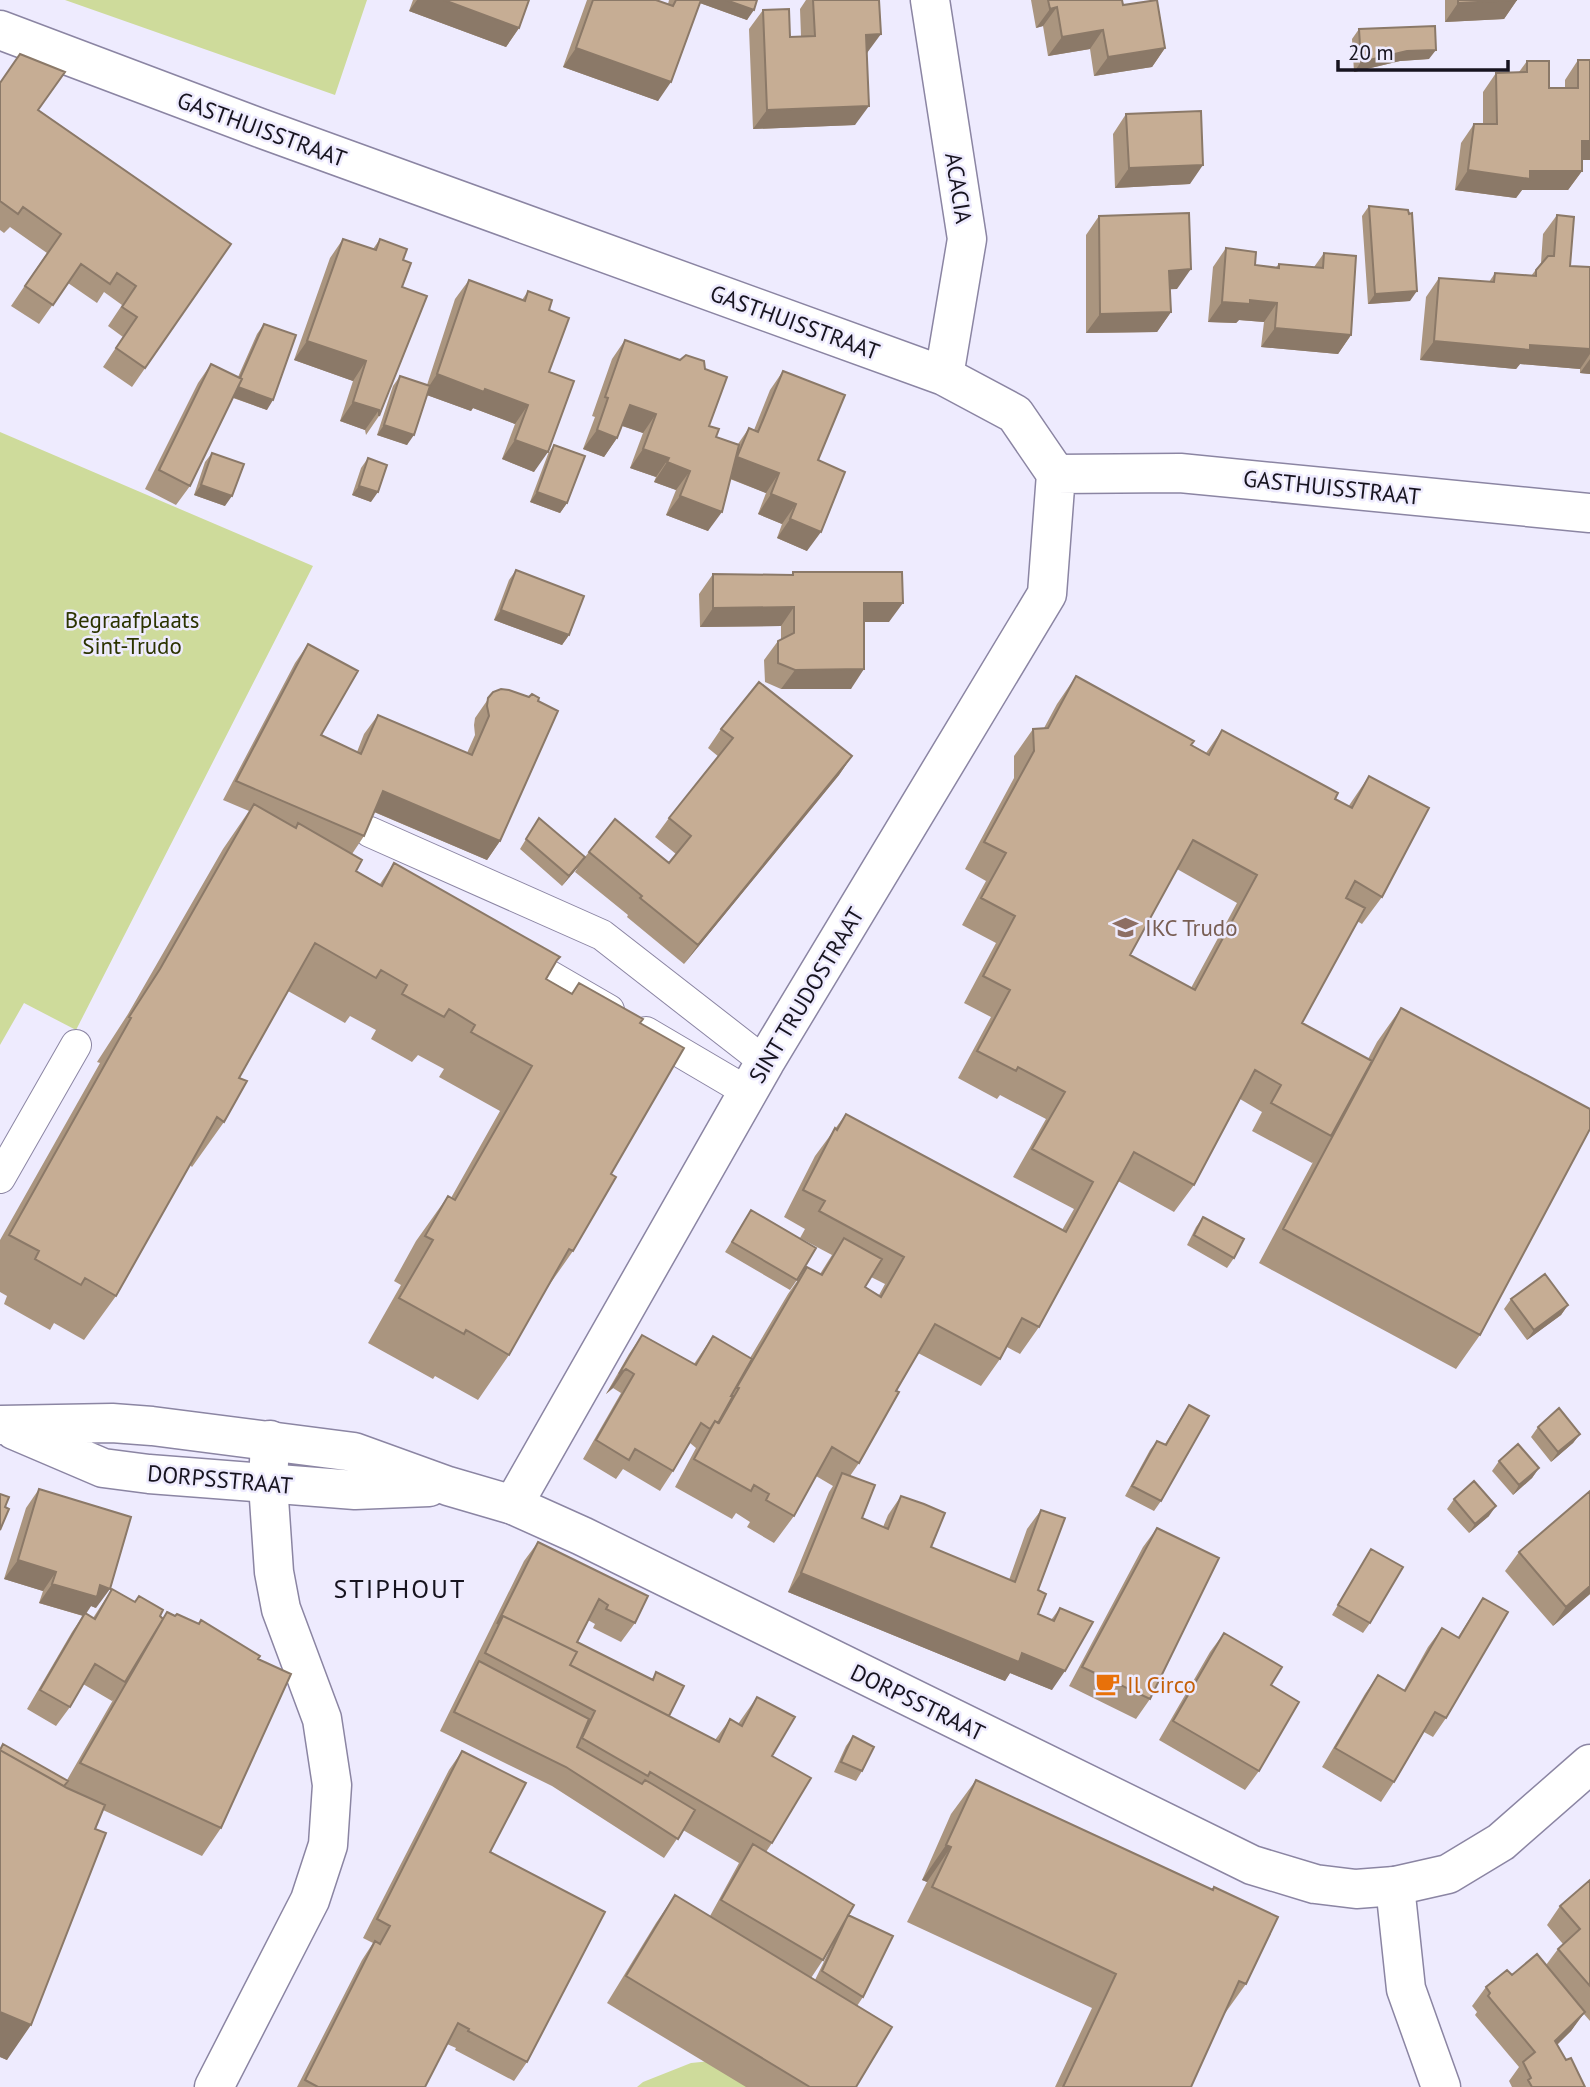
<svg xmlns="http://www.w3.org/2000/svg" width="1590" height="2087" viewBox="0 0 1590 2087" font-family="'PT Sans',sans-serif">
<rect width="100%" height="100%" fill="#eeebfe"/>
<path fill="#cedb9b" d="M65,0H367L335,95Z
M0,432L313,566L76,1030L24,1003L0,1045Z
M721,2060L786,2087H637L643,2082L691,2063Z"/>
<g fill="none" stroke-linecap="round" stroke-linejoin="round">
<defs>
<path id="lane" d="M370,832L602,935L765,1062
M540,970L609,1010
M646,1032L748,1092
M0,1178L76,1045"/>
<path id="street" d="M930,0L967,239L944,376
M0,30L260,128L944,376L1015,414L1056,474
M1056,474L1180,473L1590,513
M513,1505L765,1062L1047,594L1056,474
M1395,1886L1406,1989L1441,2087
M214,2087L310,1900L328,1845L332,1785L322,1719L281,1609L274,1572L268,1484L270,1440"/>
<path id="secondary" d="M1,1425L112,1423L152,1426L354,1452L448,1486L513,1505L582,1536L1252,1865L1315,1884L1356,1889L1395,1886L1448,1874L1501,1842L1590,1764
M14,1430L103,1468L149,1474L355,1490L429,1487"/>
</defs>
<use href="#lane" stroke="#8b85a3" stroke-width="32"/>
<use href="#street" stroke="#8b85a3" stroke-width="41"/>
<use href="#secondary" stroke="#8b85a3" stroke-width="41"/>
<use href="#lane" stroke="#fff" stroke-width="30"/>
<use href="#street" stroke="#fff" stroke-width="38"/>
<use href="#secondary" stroke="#fff" stroke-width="38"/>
</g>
<path fill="#aa957f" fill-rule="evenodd" d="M413,0H529L519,28L506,47L409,11Z
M587,0H656L668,4L669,0H757L747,20L700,3L658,101L563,67Z
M806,0H879L867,54L855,125L753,129L749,29L763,10L790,37L801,36L800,9Z
M1031,0H1122L1123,5L1165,48L1152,67L1094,76L1090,49L1048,56L1043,26L1036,28Z
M1445,0H1517L1504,19L1445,22Z
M1359,29L1429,59L1400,61L1354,72L1352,39Z
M1578,60L1590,160H1582V171L1568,190H1522L1516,198L1455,190L1461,143L1474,124H1483V92L1496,73L1519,72L1527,61L1549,88H1565V80Z
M0,83L231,244L132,387L103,367L123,337L108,326L122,305L104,292L97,303L68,283L39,324L11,306L47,253L10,227L4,233L0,230Z
M1126,114L1190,184L1115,188L1113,134Z
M1369,206L1410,301L1368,304L1362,216Z
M1557,215L1570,266L1590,267V374L1580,373V369L1520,364L1516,369L1420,360L1426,297L1439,278L1489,282L1495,273L1531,276L1541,263L1543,234Z
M1099,216L1177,289H1170L1171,312L1157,332L1086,333V235Z
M343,239L373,249L380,239L403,260L402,287L379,416L366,435L365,430L340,421L353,381L294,360L330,258Z
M1226,248L1255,265L1276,267L1279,264L1314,267L1324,253L1351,335L1338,354L1261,347L1264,322L1239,320L1236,323L1208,322L1213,267Z
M469,280L522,300L528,291L549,310V372L534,472L502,459L515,424L473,408L471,411L427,395L407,445L377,435L393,386L400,376L427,385L455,299Z
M264,324L267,410L233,398L190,486L176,505L145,489L198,383L211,364L238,377L257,334Z
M625,340L709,426L716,437L738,444L749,428L754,430L770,390L783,371L818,460L807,551L777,538L782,524L758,514L766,493L730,479L708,531L666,515L676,490L654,482L656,477L630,468L643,433L622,426L617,438L604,457L583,449L595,417L592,416L612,359Z
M554,445L567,503L560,513L530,502L548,454Z
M212,453L225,506L194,495L205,462Z
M368,458L371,502L352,495L361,468Z
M516,570L569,635L562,645L494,620L509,580Z
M793,572L889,622H864L851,689H781L765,682L764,660L778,641L781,639V626L700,627L699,594L713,574L791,575Z
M308,644L321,735L357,752L364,734L378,715L467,753L475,735L474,725L475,718L493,692L500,841L487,860L374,812L364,836L352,854L356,871L380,884L394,863L552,969L546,979L572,993L579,983L640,1023L611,1174L573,1251L545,1291L509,1355L478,1400L435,1376L433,1379L368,1343L401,1285L394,1281L416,1241L448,1196L451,1198L500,1111L439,1077L444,1069L418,1055L412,1062L371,1039L376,1030L350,1016L345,1023L288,991L239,1078L224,1122L192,1167L190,1165L116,1296L84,1340L54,1323L50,1330L4,1304L7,1296L0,1292V1240L100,1063L97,1062L128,1014L223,849L249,811L223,800L295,663Z
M1076,676L1206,753L1222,730L1348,807L1369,776L1382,897L1362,924L1357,921L1302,1023L1368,1059L1377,1042L1401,1008L1480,1335L1456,1369L1259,1263L1313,1162L1312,1163L1252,1131L1262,1112L1240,1099L1194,1185L1174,1212L1118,1181L1039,1327L1020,1354L1007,1347L1000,1359L981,1386L918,1353L896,1391L859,1463L850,1476L862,1518L883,1527L888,1515L901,1496L931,1547L1009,1580L1027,1529L1041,1510L1038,1614L1051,1620L1060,1608L1052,1690L1010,1673L1005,1681L788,1592L829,1492L833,1486L816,1476L794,1516L774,1543L747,1527L750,1522L736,1513L732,1519L675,1487L696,1448L690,1443L673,1471L660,1491L623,1469L616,1479L583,1459L621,1393L613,1388L606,1394L629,1354L642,1335L694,1364L713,1336L750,1358L788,1294L807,1267L820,1274L832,1255L800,1238L805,1229L784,1217L815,1156L846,1114L1062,1230L1074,1209L1013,1177L1046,1119L1000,1095L997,1099L958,1078L991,1017L964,1003L996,943L962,925L986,881L965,869L1014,778V756L1033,729L1044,728L1057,704ZM1177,869L1237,903L1191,988L1130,955ZM871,1277L885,1284L879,1295L865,1287Z
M721,729L852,756L839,775L684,964L627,917L628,915L575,872L578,867L562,886L520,849L539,818L585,857L615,819L669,863L676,854L655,837L669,818L719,757L708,748Z
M751,1210L797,1280L790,1290L725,1252Z
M1203,1217L1234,1258L1227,1268L1187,1245L1196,1227Z
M1511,1299L1568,1305L1561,1315L1527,1340L1504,1309Z
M1189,1405L1161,1501L1154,1511L1125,1496L1150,1450L1157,1441L1165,1444Z
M1538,1427L1580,1434L1573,1443L1551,1462L1531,1437Z
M1499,1461L1539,1468L1532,1478L1513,1495L1492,1471Z
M39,1489L96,1608L91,1606L86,1614L93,1618L112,1589L163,1618L167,1612L198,1624L201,1620L258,1659L221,1828L202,1856L103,1810L7,2060L0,2057V1749L3,1744L67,1780L113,1700L112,1701L83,1684L70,1707L56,1726L27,1709L72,1632L83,1616L39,1603L43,1591L4,1579L26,1508Z
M1454,1499L1489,1516L1469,1533L1447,1509Z
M1157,1528L1150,1699L1136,1719L1069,1686L1143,1547Z
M538,1542L635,1623L621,1642L593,1628L595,1624L588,1620L577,1642L652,1679L656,1672L669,1716L715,1740L730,1719L738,1724L757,1697L772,1756V1843L766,1852L848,1915L863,1997L857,2006L856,2087H746L607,2003L656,1923L675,1895L710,1916L739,1863L683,1830L664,1858L552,1786L440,1731L524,1561ZM832,1945L815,1980L811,1978L823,1960Z
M1371,1549L1370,1623L1363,1633L1332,1615Z
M1519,1552L1590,1594L1553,1626L1505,1571Z
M1483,1598L1446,1718L1433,1737L1424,1732L1394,1782L1381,1802L1322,1767L1365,1694L1378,1675L1404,1690L1428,1647L1442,1628L1458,1637Z
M1224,1633L1259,1771L1245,1790L1159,1740L1210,1652Z
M853,1736L862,1771L856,1781L834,1772L846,1746Z
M462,1751L490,1852L527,2062L514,2081L455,2050L456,2048L447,2044L425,2087H297L362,1960L373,1943L363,1938L449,1770Z
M976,1780L1246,1984L1223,2016L1191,2087H1055L1092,2008L907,1922L927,1882L922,1880L951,1814Z
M1590,1880V2021L1583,2013L1571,2031L1557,2045L1566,2060L1585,2087H1512L1509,2081L1519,2067L1475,2015L1477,2012L1472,2006L1486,1987L1512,1975L1546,1965L1558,1949L1563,1944L1547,1925L1560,1906Z"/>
<path fill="#8b7968" d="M417,0H444L519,28L506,47L409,11Z
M698,0H726L754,10L747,20L697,2Z
M1517,0L1504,19L1445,22L1458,3Z
M1057,7L1043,26L1036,28L1050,9Z
M1103,30L1090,49L1048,56L1062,37Z
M881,34L867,53L852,55L866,35Z
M576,48L671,82L658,101L563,67Z
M1165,48L1152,67L1094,76L1108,57Z
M1436,50L1429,59L1400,61L1354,72L1361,62L1407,51Z
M869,106L855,125L753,129L767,110Z
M1582,141H1590V160H1568Z
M1203,165L1190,184L1115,188L1129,168Z
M1468,170L1530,171H1582L1568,190H1522L1516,198L1455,190Z
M1191,269L1177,289L1156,290L1169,271Z
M1417,291L1410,301L1368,304L1375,294Z
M1250,300L1277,303L1264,322L1239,320L1236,323L1208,322L1222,302Z
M1171,312L1157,332L1086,333L1100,314Z
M1275,328L1351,335L1338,354L1261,347Z
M307,341L366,361L353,381L294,360Z
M1434,341L1530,345L1590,349V354L1580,369L1520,364L1516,369L1420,360Z
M1590,359V374L1580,373Z
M437,374L485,389L528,405L515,424L473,408L471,411L424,394Z
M236,386L273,400L267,410L229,396Z
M353,402L379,410L365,430L340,421Z
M630,405L656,414L643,433L617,424Z
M384,425L414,435L407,445L377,435Z
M597,430L617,438L604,457L583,449Z
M515,440L548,452L534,472L502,459Z
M643,449L669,458L656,477L630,468Z
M737,457L779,473L766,493L724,476Z
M667,462L690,471L676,490L654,482Z
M201,485L232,496L225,506L194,495Z
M359,486L378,492L371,502L352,495Z
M537,492L567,503L560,513L530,502Z
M771,494L796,504L782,524L758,514Z
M680,496L722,512L708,531L666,515Z
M790,519L821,532L807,551L777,538Z
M864,603H903L889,622H851Z
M794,607L781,626L700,627L713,608Z
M501,610L569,635L562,645L494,620Z
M864,669L851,689H781L795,670Z
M852,756L839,775L684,964L698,945Z
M383,791L500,841L487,860L370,810Z
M585,857L578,867L562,886L569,876Z
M1568,1305L1561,1315L1527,1340L1534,1330Z
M626,1369L613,1388L606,1394L619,1374Z
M1580,1434L1573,1443L1551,1462L1558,1452Z
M1539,1468L1532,1478L1513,1495L1519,1485Z
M1496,1506L1489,1516L1469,1533L1475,1524Z
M18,1560L56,1572L43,1591L4,1579Z
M801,1573L1022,1653L1065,1671L1052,1690L1010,1673L1005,1681L788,1592Z
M52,1584L100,1585L110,1589L96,1608L91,1606L84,1616L39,1603Z
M1590,1586V1594L1553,1626L1566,1607Z
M946,1845L951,1847L927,1882L922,1880Z
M0,2012L31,2025L7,2060L0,2057Z
M1585,2012L1571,2031L1541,2060L1555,2041Z"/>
<path fill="#c6ad94" stroke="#8b7968" stroke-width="2" fill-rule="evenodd" d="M444,0H529L519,28Z
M593,0H656L673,6L676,0H701L671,82L576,48Z
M726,0H757L754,10Z
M813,0H879L881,34L866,35L869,106L767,110L763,10L789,9L790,37L815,36Z
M1048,0H1122L1123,5L1157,0L1165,48L1108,57L1103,30L1062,37L1057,7L1050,9Z
M1458,0H1517L1458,3Z
M1435,26L1436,50L1407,51L1361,62L1359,29Z
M20,54L65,72L38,110L231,244L145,368L116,348L137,317L122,307L136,286L117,273L110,284L81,264L53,305L25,286L61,234L23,207L18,214L0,201V83Z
M1578,60H1590V141H1582V171H1530V179L1468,170L1474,124H1497L1496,73L1527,72V61H1549V88H1578Z
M1201,111L1203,165L1129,168L1126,114Z
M1369,206L1408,210L1409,214L1412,213L1417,291L1375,294Z
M1189,213L1191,269L1169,271L1171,312L1100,314L1099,216Z
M1557,215L1574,217L1570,266L1590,267V349L1530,345V350L1434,341L1439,278L1494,282L1495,273L1536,276V270L1548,256H1554Z
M343,239L376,250L380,239L407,249L403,260L411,263L402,287L427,296L379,416V410L353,402L366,361L307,341Z
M1226,248L1256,252L1255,265L1279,268V264L1323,268L1324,253L1356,256L1351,335L1275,328L1277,303L1250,300V304L1222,302Z
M469,280L525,301L528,291L552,300L549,310L569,318L549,372L574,381L548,452L515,440L528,405L485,389L484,392L437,374Z
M264,324L296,335L273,400L238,387L242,379L240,378Z
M625,340L680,360L686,355L704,361L705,369L727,377L709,426L719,429L716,437L739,445L722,512L680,496L690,471L667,462L669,458L643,449L656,414L630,405L617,438L597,430L608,398L605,397Z
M211,364L242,379L190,486L159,470Z
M783,371L845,395L818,460L845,472L821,532L790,519L796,504L771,494L779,473L737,457L749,428L758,432Z
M400,376L430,386L414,435L384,425Z
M554,445L585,456L567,503L537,492Z
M212,453L244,464L232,496L201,485Z
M368,458L387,465L378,492L359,486Z
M516,570L584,596L569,635L501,610Z
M793,572H902L903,603H864V669L795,670L778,663V641L794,633V607L713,608V574L793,575Z
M308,644L358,671L321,735L361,754L378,715L472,755L489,716L487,706L488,698L493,692L501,689L509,690L529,697L532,694L539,698L538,701L558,711L500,841L383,791L364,836L236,781Z
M1076,676L1194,741L1191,745L1209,755L1222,730L1338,793L1335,799L1352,808L1369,776L1429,808L1382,897L1355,881L1346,898L1365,908L1302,1023L1372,1061L1331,1136L1271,1103L1281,1085L1255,1070L1194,1185L1134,1152L1039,1327L1022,1318L1000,1359L935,1324L896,1391L899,1392L859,1463L832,1447L794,1516L766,1500L769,1494L754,1485L751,1491L694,1459L715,1421L719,1423L739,1388L737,1387L807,1267L822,1275L844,1238L882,1259L865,1287L881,1297L904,1257L819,1211L825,1201L803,1190L835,1128L837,1130L846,1114L1066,1232L1093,1182L1032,1149L1065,1092L1018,1067L1016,1071L977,1051L1010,990L983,976L1015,916L981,898L1006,853L984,842L1034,751L1033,729L1048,728ZM1193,840L1257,875L1195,990L1130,955Z
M759,682L852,756L698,945L640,898L642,896L589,852L615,819L669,863L691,836L669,818L733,738L721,729Z
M254,804L296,828L298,823L362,860L356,871L382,886L394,863L560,957L557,960L546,979L572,994L579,983L643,1019L640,1023L684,1048L611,1174L616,1177L573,1251L569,1249L509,1355L466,1330L464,1334L399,1298L433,1240L425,1236L448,1196L455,1200L532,1066L471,1032L475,1025L449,1009L444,1017L402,994L407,985L381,970L376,978L315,943L239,1078L247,1081L224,1122L217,1117L116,1296L85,1278L81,1285L35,1259L39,1251L9,1235L131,1018L129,1017L160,969Z
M539,818L585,857L569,876L526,839Z
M1401,1008L1590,1109V1129L1480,1335L1283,1229Z
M751,1210L816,1248L797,1280L732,1242Z
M1203,1217L1244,1239L1234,1258L1194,1235Z
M1545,1274L1568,1305L1534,1330L1511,1299Z
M642,1335L696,1365L713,1336L752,1359L731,1396H733L718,1423L715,1421L710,1429L701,1423L673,1471L635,1449L629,1460L596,1440L634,1374L626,1369L619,1374Z
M1189,1405L1209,1416L1161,1501L1132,1486L1157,1441L1166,1445Z
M1559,1408L1580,1434L1558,1452L1538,1427Z
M1518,1444L1539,1468L1519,1485L1499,1461Z
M842,1473L875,1485L862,1518L888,1529L901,1496L924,1504L945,1513L931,1547L1015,1582L1041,1510L1065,1518L1038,1590L1046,1594L1038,1614L1054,1621L1060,1608L1093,1622L1065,1671L1022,1653L1019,1662L801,1573Z
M1474,1481L1496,1506L1475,1524L1454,1499Z
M39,1489L131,1517L110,1589L100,1585L97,1597L52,1584L56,1572L18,1560Z
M1590,1491V1586L1566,1607L1519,1552Z
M0,1494L9,1497L5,1507L9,1509L0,1530Z
M1157,1528L1219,1558L1150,1699L1082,1667Z
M538,1542L648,1596L635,1623L606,1609L608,1605L599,1599L577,1642L653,1680L656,1672L684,1686L669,1716L570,1665L577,1652L503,1616L497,1624Z
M1371,1549L1403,1567L1370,1623L1338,1605Z
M112,1589L135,1602L139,1596L163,1610L160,1616L163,1619L125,1682L95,1664L70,1707L40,1690L85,1613L95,1619Z
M1483,1598L1508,1612L1446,1718L1435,1712L1394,1782L1335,1748L1378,1675L1405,1691L1442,1628L1459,1638Z
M167,1612L175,1616L177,1614L199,1624L201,1620L260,1656L258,1659L291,1674L221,1828L80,1763Z
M503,1616L577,1652L570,1665L719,1742L730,1719L742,1726L757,1697L795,1717L772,1756L811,1778L772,1843L650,1772L648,1776L582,1738L595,1711L485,1653Z
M1224,1633L1282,1667L1271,1685L1299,1702L1259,1771L1173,1721Z
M479,1661L589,1719L577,1747L642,1784L645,1780L652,1784L695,1810L678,1839L566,1767L454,1712Z
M853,1736L874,1747L862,1771L841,1762Z
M3,1744L68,1781L64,1786L0,1750Z
M0,1750L67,1788L105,1805L95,1829L106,1833L31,2025L0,2012Z
M462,1751L526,1783L490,1852L605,1912L527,2062L468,2031L469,2029L458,2023L425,2087H318L305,2080L375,1941L380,1944L390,1926L377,1919Z
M976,1780L1213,1890L1214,1887L1278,1917L1246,1984L1239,1981L1191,2087H1063L1116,1974L932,1887L951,1847L946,1845Z
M753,1844L854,1905L823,1960L721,1900Z
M1590,1880V1986L1558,1949L1580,1929L1560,1906Z
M675,1895L892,2027L856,2087H810L626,1976Z
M848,1915L893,1936L863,1997L822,1971Z
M1537,1954L1585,2012L1555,2041L1566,2060L1571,2058L1585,2087H1532L1528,2080L1531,2078L1523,2062L1535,2052L1488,1996L1490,1993L1486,1987L1507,1970L1512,1975Z"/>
<defs>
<symbol id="school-bare" viewBox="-9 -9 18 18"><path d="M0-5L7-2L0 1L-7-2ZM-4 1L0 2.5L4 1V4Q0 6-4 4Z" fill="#8d6e63" stroke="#eeebfe" stroke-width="2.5" paint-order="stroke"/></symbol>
<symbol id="cafe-bare" viewBox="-9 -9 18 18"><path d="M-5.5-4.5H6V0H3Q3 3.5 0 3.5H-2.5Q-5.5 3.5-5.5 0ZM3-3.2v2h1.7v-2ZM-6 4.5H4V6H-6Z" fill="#e8710a" stroke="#eeebfe" stroke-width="2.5" paint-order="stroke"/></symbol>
</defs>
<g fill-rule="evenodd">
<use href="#school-bare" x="1108" y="910" width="35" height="35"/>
<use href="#cafe-bare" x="1090" y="1666" width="35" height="35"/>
</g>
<g text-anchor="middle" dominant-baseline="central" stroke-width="5" stroke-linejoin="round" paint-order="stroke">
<g font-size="23" fill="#17141f" stroke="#eeebfe">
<text transform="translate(262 129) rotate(20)">GASTHUISSTRAAT</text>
<text transform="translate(959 188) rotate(81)">ACACIA</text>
<text transform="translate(795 322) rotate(20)">GASTHUISSTRAAT</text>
<text transform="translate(1332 487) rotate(6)">GASTHUISSTRAAT</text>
<text transform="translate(806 995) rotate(-59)">SINT TRUDOSTRAAT</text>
<text transform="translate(220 1479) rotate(5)">DORPSSTRAAT</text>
<text transform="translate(918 1702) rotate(26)">DORPSSTRAAT</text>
</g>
<g font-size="23" fill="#2c3400" stroke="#eeebfe">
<text x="132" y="619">Begraafplaats<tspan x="132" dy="26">Sint-Trudo</tspan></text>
</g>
<g font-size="23" fill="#785e54" stroke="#eeebfe" text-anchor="start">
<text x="1145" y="927">IKC Trudo</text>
</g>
<g font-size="23" fill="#c56008" stroke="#eeebfe" text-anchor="start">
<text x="1127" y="1684">Il Circo</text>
</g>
<g font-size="26" letter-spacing="2" fill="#17141f" stroke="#eeebfe">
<text x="400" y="1588">STIPHOUT</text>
</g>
</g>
<path d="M1338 60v10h170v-10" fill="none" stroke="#17141f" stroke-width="3.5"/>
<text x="1348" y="60" font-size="21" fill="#17141f" stroke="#eeebfe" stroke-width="5" paint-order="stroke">20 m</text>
</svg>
